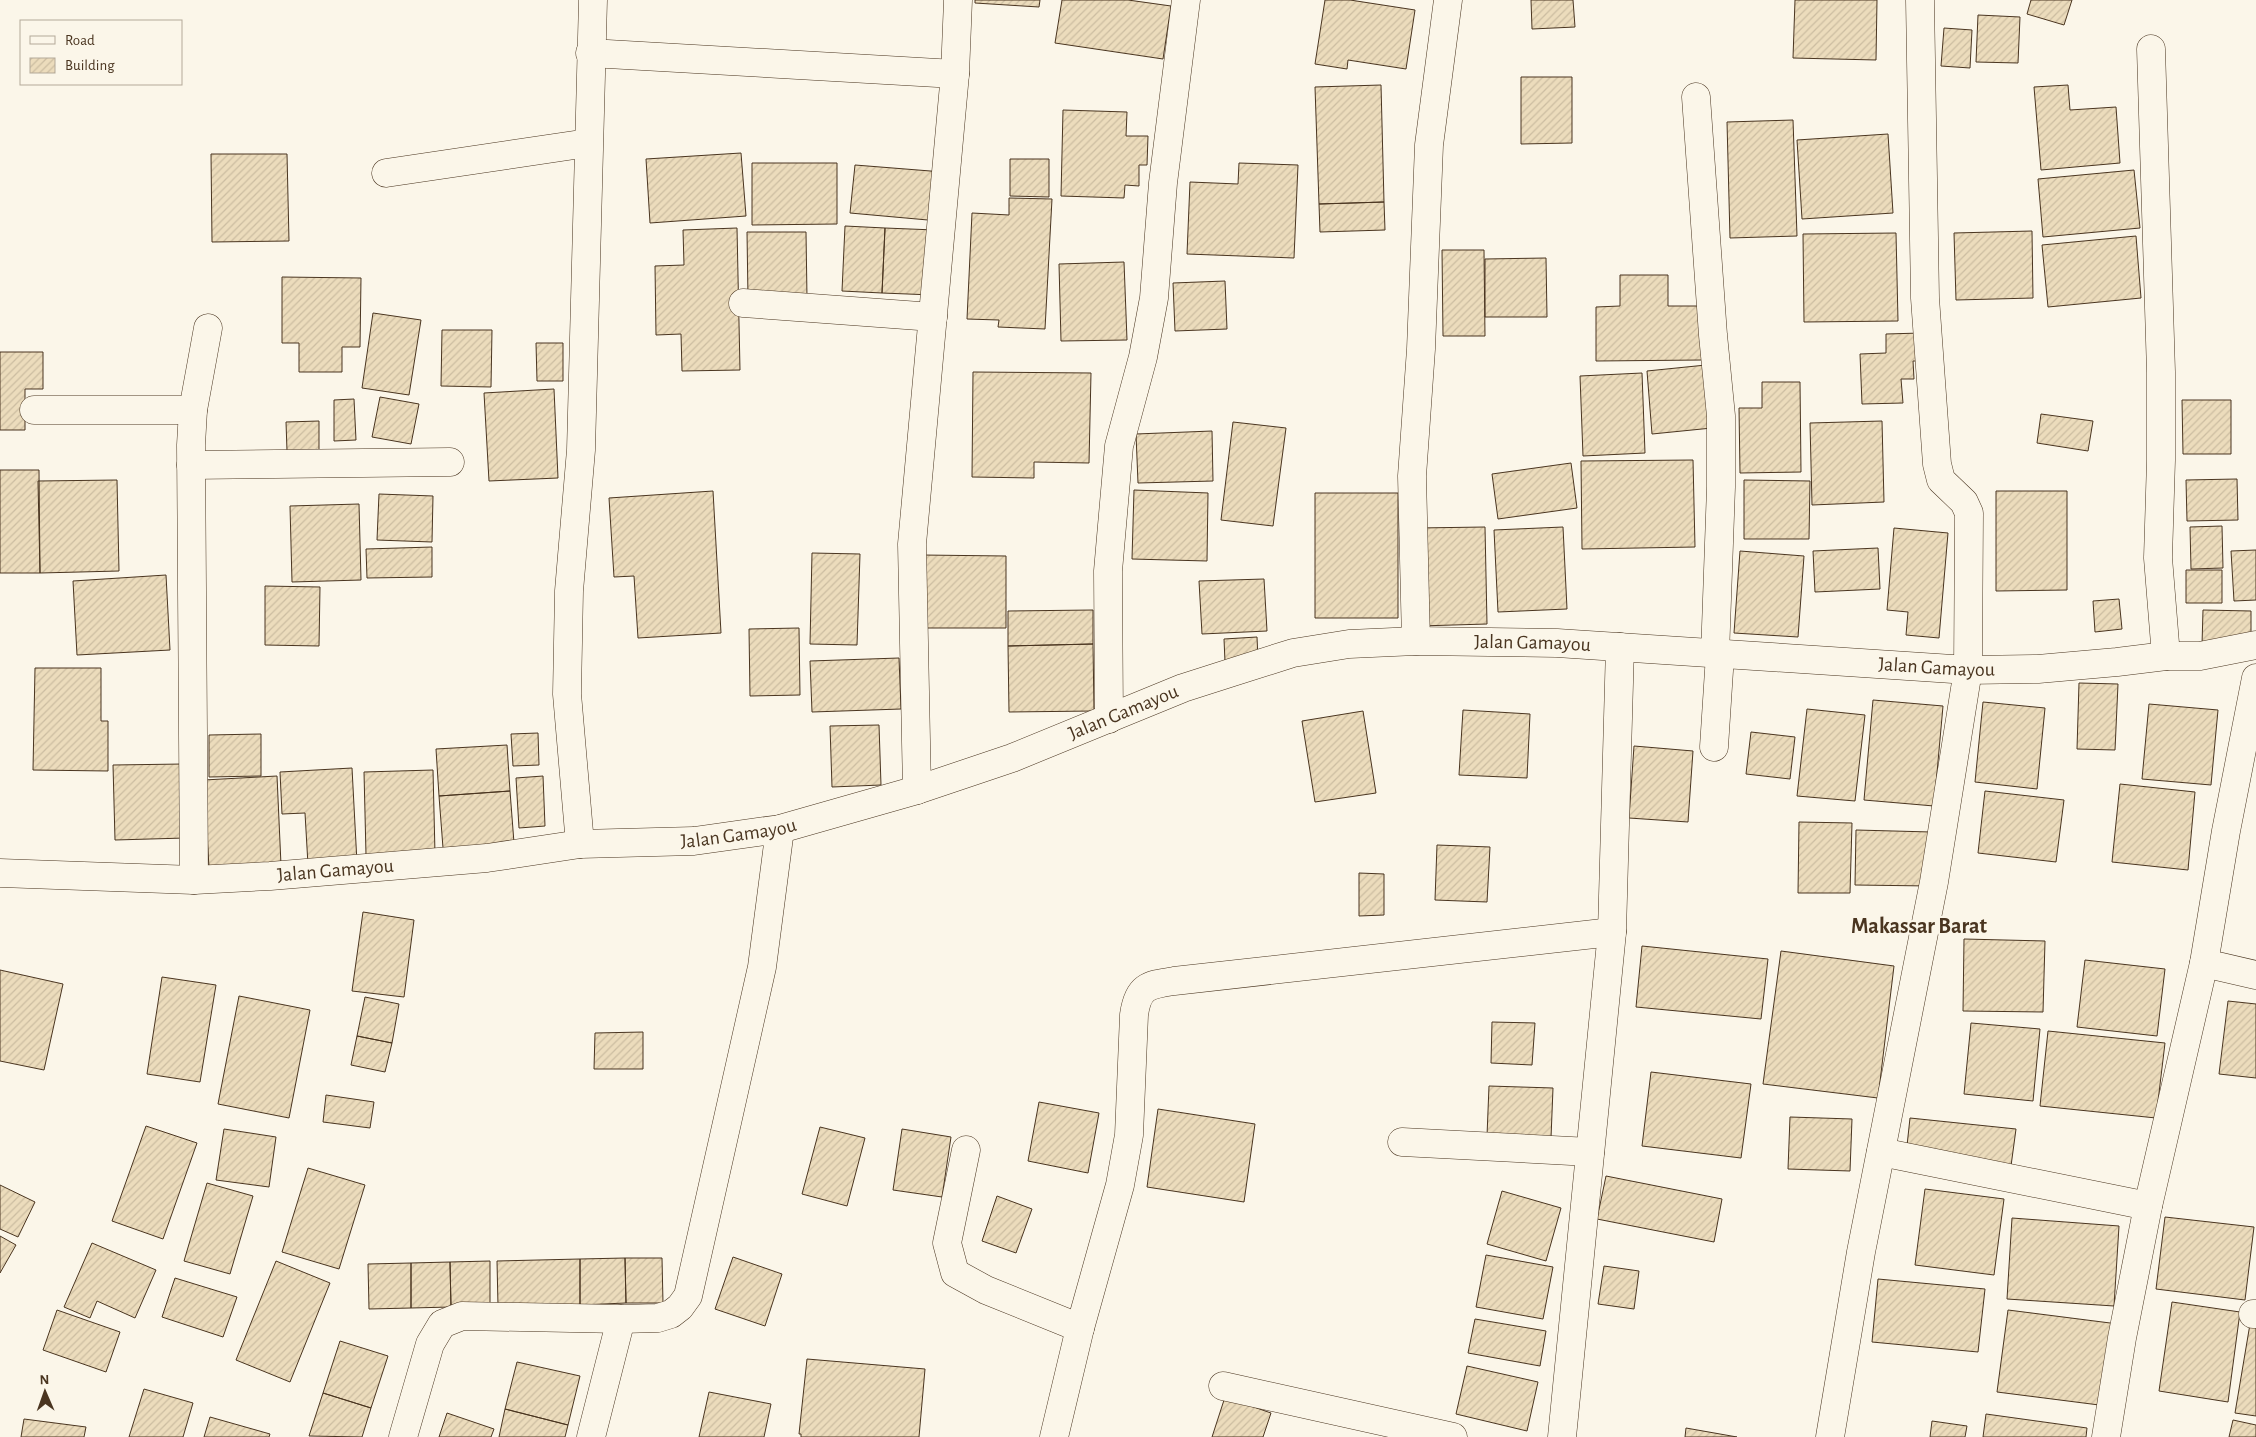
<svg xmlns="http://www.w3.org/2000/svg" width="2256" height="1437" viewBox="0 0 2256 1437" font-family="'Alegreya Sans',sans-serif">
<defs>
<pattern id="building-hatch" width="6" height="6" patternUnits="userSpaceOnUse" patternTransform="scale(1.25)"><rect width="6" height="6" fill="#ecdcbc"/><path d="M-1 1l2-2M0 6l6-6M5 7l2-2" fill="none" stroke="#ccbda1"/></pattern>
</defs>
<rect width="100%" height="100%" fill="#fbf6e9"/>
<path fill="url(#building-hatch)" stroke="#4a3520" d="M975,0H1040L1039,7L975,3Z
M1062,0H1128L1171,6L1163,59L1055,43Z
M1325,0H1350L1415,10L1406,69L1348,60L1347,69L1315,64Z
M1531,0H1573L1575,27L1532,29Z
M1795,0H1877L1876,60L1793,58Z
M2031,0H2072L2064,25L2027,14Z
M1978,15L2020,17L2018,63L1976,62Z
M1944,28L1972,30L1970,68L1941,66Z
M1521,77H1572V143L1521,144Z
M1381,85L1384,202L1319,204L1315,87Z
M2068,85L2070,110L2116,107L2120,163L2041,170L2034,87Z
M1063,110L1127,112L1126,136H1148L1147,165H1139V186L1125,185L1124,198L1061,196Z
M1793,120L1797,236L1730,238L1727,122Z
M1888,134L1893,213L1802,219L1797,140Z
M741,153L746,216L650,223L646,159Z
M211,154H287L289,241L212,242Z
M1010,159H1049V197L1010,196Z
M752,163H837V224L752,225Z
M1239,163L1298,165L1294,258L1187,254L1190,182L1238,184Z
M855,165L943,172L939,221L850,213Z
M2134,170L2140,228L2043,237L2038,179Z
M1009,198L1052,199L1045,329L998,327L999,320L967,319L972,213L1009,215Z
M1384,202L1385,230L1320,232L1319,204Z
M845,226L885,228L882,293L842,291Z
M737,228L740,370L682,371L681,334L656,335L655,266L684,265L683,230Z
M885,228L935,230L933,295L882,293Z
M2032,231L2033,298L1956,300L1954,233Z
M747,232H806L807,298H748Z
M1896,233L1898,321L1804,322L1803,234Z
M2136,236L2141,298L2048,307L2042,245Z
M1442,250H1484L1485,336H1443Z
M1546,258L1547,317H1485V259Z
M1124,262L1127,340L1061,341L1059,264Z
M1620,275H1668V306H1702V360L1596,361V307L1620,306Z
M282,277L361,278L360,347H342V372H299V343H282Z
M1225,281L1227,329L1175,331L1173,283Z
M373,313L421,320L409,395L362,388Z
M442,330H492L491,387L441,386Z
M1921,333L1922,361H1913L1914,379H1901L1903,403L1862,404L1860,354L1886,353V334Z
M536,343H563V381H537Z
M0,352H43V389H25V430H0Z
M1706,365L1712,428L1652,434L1647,371Z
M973,372L1091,373L1089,463L1034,462V478L972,477Z
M1642,373L1645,453L1583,456L1580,376Z
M1762,382H1800L1801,472L1740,473L1739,408H1762Z
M554,389L558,478L489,481L484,393Z
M380,397L419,404L411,444L372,437Z
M354,399L356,440L334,441V400Z
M2182,400H2231V454H2183Z
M2041,414L2093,421L2088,451L2037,443Z
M319,421V451H287L286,422Z
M1882,421L1884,502L1812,505L1810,423Z
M1233,422L1286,428L1273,526L1221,520Z
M1212,431L1213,481L1138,483L1136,434Z
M1693,460L1695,547L1582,549L1581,461Z
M1571,463L1577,508L1498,519L1492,474Z
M0,470H39L40,573H0Z
M2237,479L2238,520L2187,521L2186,480Z
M117,480L119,571L40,573L38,481Z
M1744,480L1810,481L1809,539H1744Z
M1134,490L1208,493L1207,561L1132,559Z
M713,491L721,633L638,638L634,576L614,577L609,498Z
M1996,491H2067V590L1996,591Z
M1315,493H1398V618H1315Z
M379,494L433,496L432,542L377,540Z
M359,504L361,580L292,582L290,506Z
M2222,526L2223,568L2191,569L2190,527Z
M1485,527L1487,624L1419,626L1417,528Z
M1563,527L1567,609L1498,612L1494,530Z
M1894,528L1948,533L1939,638L1906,635L1908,612L1887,610Z
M432,547V577L367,578L366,549Z
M1878,548L1880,589L1815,592L1813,551Z
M2256,550V600L2234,601L2231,551Z
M1740,551L1804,556L1798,637L1734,633Z
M812,553L860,554L857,645L810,644Z
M922,555L1006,556V628H922Z
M2186,570H2222V603H2186Z
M166,575L170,650L77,655L73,581Z
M1264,579L1267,631L1202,634L1199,581Z
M265,586L320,587L319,646L265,645Z
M2119,599L2122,629L2095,632L2093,601Z
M1093,610V644L1008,646V611Z
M2203,610L2251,611V646L2202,645Z
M799,628L800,695L750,696L749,629Z
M1257,637L1258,659L1225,662L1224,639Z
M1093,644L1094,711L1009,712L1008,646Z
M899,658L901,709L812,712L810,661Z
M35,668H101V721H108V771L33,770Z
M2079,683L2118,684L2115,750L2077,749Z
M1873,700L1943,706L1934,806L1864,800Z
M1983,702L2045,708L2037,789L1975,782Z
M2149,704L2218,710L2211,785L2142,779Z
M1807,709L1865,715L1855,801L1797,796Z
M1463,710L1530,714L1527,778L1459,775Z
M1363,711L1376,793L1315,802L1302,721Z
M879,725L881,785L832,787L830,726Z
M1751,732L1795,737L1790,779L1746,774Z
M538,733L539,765L513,766L511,734Z
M261,734V776L209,777V735Z
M507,745L510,791L439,796L436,749Z
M1634,746L1693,751L1688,822L1629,818Z
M183,764L185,838L115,840L113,765Z
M352,768L357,863L308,865L305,813L282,814L280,772Z
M433,770L435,854L366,855L364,772Z
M277,776L281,865L209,868L204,780Z
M543,776L545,826L519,828L516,778Z
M2120,784L2195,792L2188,870L2112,862Z
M510,791L514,843L443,848L439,796Z
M1985,791L2064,800L2056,862L1978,853Z
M1799,822L1852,823L1850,893H1798Z
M1856,830L1931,832L1930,886L1855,885Z
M1437,845L1490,847L1487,902L1435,900Z
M1359,873L1384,874V915L1359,916Z
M363,912L414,920L404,997L352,991Z
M1964,939L2045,941L2043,1012L1963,1011Z
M1642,946L1768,959L1761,1019L1636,1007Z
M1781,951L1894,966L1878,1098L1763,1084Z
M2085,960L2165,969L2157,1036L2077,1027Z
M0,970L63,984L44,1070L0,1061Z
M162,977L216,985L200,1082L147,1074Z
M239,996L310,1010L289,1118L218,1104Z
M365,997L399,1004L392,1043L357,1036Z
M2228,1001L2256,1004V1078L2219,1074Z
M1492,1022L1535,1023L1532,1065L1491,1063Z
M1971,1023L2040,1029L2033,1101L1964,1094Z
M2048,1031L2165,1043L2156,1118L2040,1106Z
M643,1032V1069H594L595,1033Z
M357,1036L392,1043L385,1072L351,1065Z
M1651,1072L1751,1084L1741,1158L1642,1146Z
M1489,1086L1553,1088L1551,1138L1487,1136Z
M326,1095L374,1102L370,1128L323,1122Z
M1039,1102L1099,1113L1088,1173L1028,1161Z
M1158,1109L1255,1124L1244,1202L1147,1187Z
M1790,1117L1852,1119L1850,1171L1788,1169Z
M1910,1118L2016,1129L2011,1166L1906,1155Z
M146,1126L197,1143L163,1239L112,1221Z
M820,1127L865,1138L847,1206L802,1194Z
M224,1129L276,1137L269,1187L216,1180Z
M902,1129L951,1137L942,1197L893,1190Z
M308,1168L365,1185L339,1269L282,1252Z
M1606,1176L1722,1199L1714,1242L1597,1219Z
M207,1183L253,1196L230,1274L184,1261Z
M0,1185L35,1202L18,1237L0,1229Z
M1925,1189L2004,1199L1994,1275L1915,1265Z
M1502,1191L1561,1208L1546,1261L1487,1244Z
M997,1196L1032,1209L1016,1253L982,1241Z
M2165,1217L2254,1227L2245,1300L2156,1289Z
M2012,1218L2119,1226L2114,1306L2007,1299Z
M0,1236L16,1245L0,1273Z
M92,1243L156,1270L135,1318L97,1301L90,1318L64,1307Z
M1486,1255L1553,1267L1543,1319L1476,1307Z
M733,1257L782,1274L765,1326L715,1309Z
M625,1258L626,1303L580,1305V1259Z
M625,1258H662L663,1303H626Z
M580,1259V1305L498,1306L497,1261Z
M276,1261L330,1283L290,1382L236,1360Z
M490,1261V1307H451L450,1262Z
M450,1262L451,1307L411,1308V1263Z
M411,1263V1308L369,1309L368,1264Z
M1604,1266L1639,1271L1634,1309L1598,1304Z
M175,1278L237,1297L223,1337L162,1317Z
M1878,1279L1985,1289L1978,1352L1872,1342Z
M2172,1302L2240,1312L2228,1402L2159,1391Z
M57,1310L120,1332L106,1372L43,1350Z
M2008,1310L2118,1324L2107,1406L1997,1392Z
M1475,1319L1546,1331L1540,1366L1468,1353Z
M2250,1324L2256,1325V1416L2235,1413Z
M340,1341L388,1356L371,1408L323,1393Z
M807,1359L925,1369L919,1437H801V1434H799Z
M517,1362L580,1376L568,1425L505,1409Z
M1467,1366L1538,1382L1527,1431L1456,1414Z
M144,1389L193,1403L183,1437H129Z
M709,1392L771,1404L764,1437H699Z
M323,1393L371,1408L362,1437L309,1436Z
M1225,1397L1271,1413L1263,1437H1212Z
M505,1409L568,1425L565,1437H499Z
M447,1413L494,1429L491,1437H439Z
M1986,1414L2087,1428L2086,1437H1983Z
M210,1417L270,1434L269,1437H204Z
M24,1419L86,1427L84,1437H21Z
M2233,1420L2256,1425V1437H2229Z
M1932,1421L1967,1426L1965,1437H1930Z
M1686,1428L1737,1437H1685Z"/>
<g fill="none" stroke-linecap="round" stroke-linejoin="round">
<defs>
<g id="minor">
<path d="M2151,49L2161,372V460L2158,558L2166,656"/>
<path d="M590,53L955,74"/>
<path d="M1696,97L1713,335L1721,416V487L1715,655"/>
<path d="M386,173L588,143"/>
<path d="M743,303L933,317"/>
<path d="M34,410H193"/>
<path d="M191,465L450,462"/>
<path d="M1416,641L1412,476L1421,349L1429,145L1448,0"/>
<path d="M2256,678L2226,831L2204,963L2256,975"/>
<path d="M1109,719L1108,571L1119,446L1143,357L1154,298L1163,183L1186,0"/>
<path d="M1714,747L1720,655"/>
<path d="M917,790L912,544L955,74L958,0"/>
<path d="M580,844L567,694L569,591L581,450L593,0"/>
<path id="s1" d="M0,873L194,880L270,876L487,858L580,844L694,841L780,829L917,790L1012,758L1183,688L1233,672L1293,653L1349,644L1416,641L1557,643L1968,670L2038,669L2117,662L2166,656H2200L2256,645"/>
<path d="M194,880L191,445L193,410L208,328"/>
<path d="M1402,1142L1590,1152"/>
<path d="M966,1150L947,1243L955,1273L986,1290L1080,1328"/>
<path d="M1881,1152L2148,1206"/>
<path d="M2253,1314H2256"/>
<path d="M1223,1386L1453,1437"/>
<path d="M403,1437L430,1344L442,1324L462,1316L621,1319L658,1318L671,1314L680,1307L688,1296L762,967L780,829"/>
<path d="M591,1437L621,1319"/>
<path d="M1054,1437L1080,1328L1120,1185L1129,1135L1134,1015C1138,986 1148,985 1174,981L1612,932"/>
<path d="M1562,1437L1612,932L1620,647"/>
<path d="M1830,1437L1861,1252L1934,882L1968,670L1969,513L1964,502L1941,480L1937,464L1925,298L1920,0"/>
<path d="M2106,1437L2122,1338L2148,1206L2204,963"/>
</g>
</defs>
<use href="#minor" stroke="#4a3520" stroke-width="29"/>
<use href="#minor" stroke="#fbf6e9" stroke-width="28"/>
</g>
<g text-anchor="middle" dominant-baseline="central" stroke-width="4" stroke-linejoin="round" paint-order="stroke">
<g font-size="20" fill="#4a3520" stroke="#fbf6e9">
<text stroke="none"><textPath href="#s1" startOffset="1566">Jalan Gamayou</textPath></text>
<text stroke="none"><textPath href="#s1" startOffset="1971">Jalan Gamayou</textPath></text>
<text stroke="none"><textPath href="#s1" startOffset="1146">Jalan Gamayou</textPath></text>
<text stroke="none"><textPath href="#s1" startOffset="741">Jalan Gamayou</textPath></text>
<text stroke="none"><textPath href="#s1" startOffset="336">Jalan Gamayou</textPath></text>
</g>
<g font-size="22" font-weight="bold" fill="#4a3520" stroke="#fbf6e9">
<text x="1919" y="926">Makassar Barat</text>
</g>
</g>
<rect x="20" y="20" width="162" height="65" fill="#fbf6e9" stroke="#b4a999"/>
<rect x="30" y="36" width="25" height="8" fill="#fbf6e9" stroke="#b4a999"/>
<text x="65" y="45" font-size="15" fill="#4a3520">Road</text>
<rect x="30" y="58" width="25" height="15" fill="url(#building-hatch)" stroke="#b4a999"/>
<text x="65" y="70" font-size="15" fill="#4a3520">Building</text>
<g transform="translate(45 1392) rotate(358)" stroke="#fbf6e9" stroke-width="4" paint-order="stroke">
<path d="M0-4L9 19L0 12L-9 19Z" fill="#4a3520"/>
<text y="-8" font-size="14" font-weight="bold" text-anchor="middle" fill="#4a3520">N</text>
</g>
</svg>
